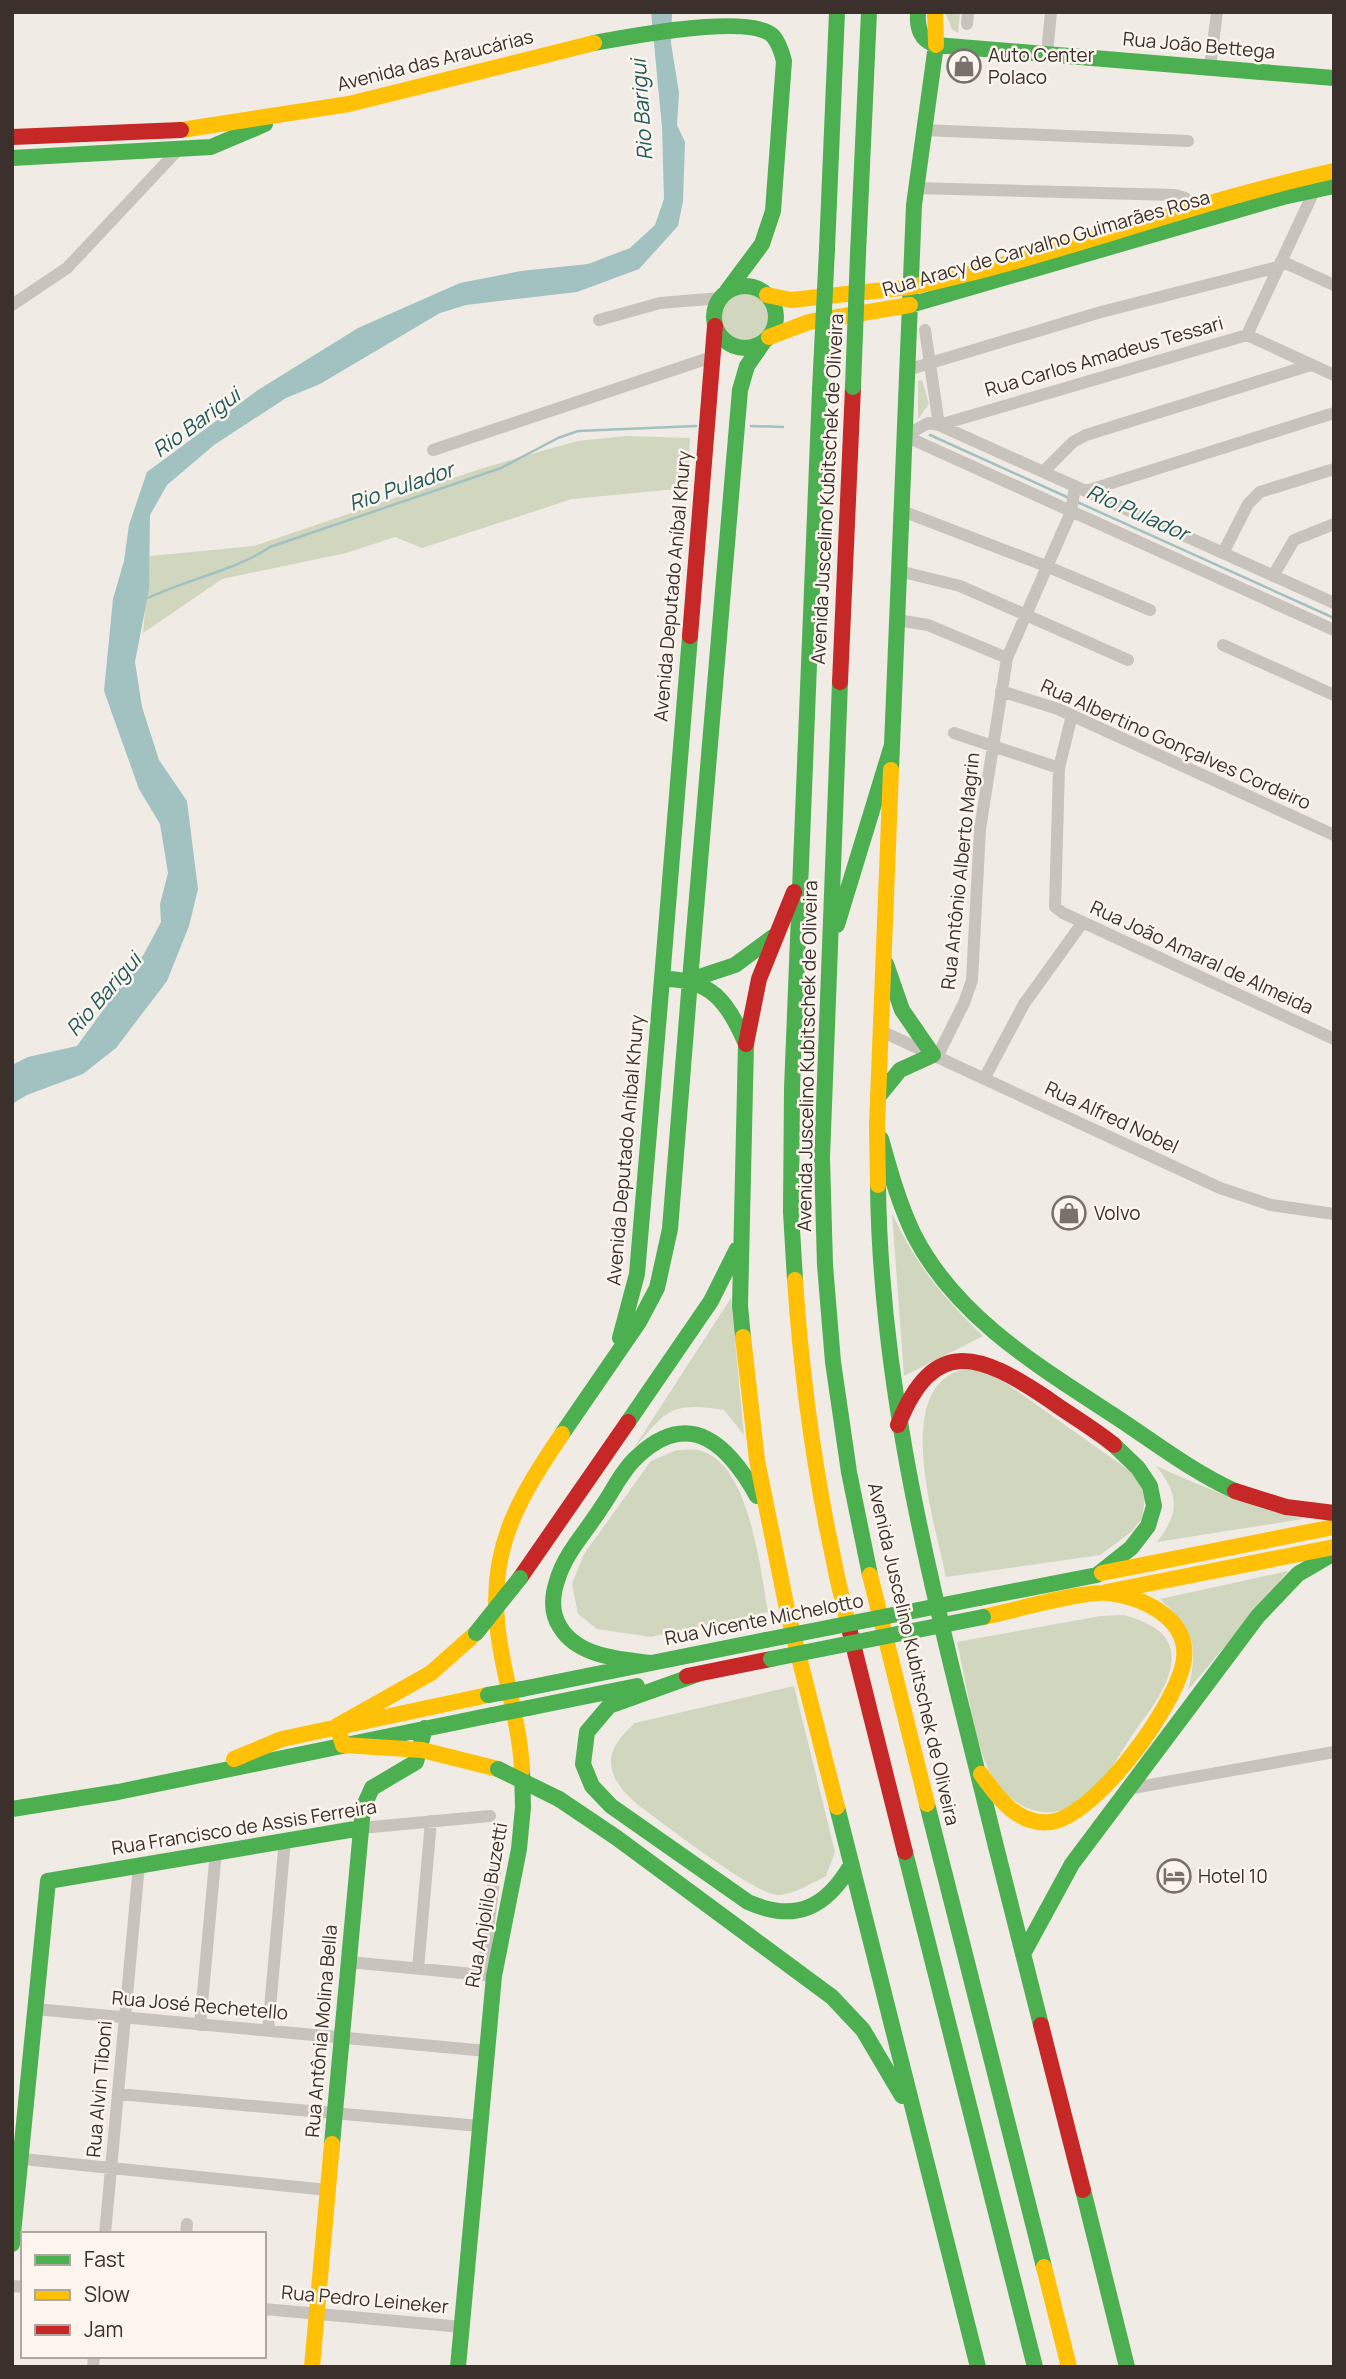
<svg xmlns="http://www.w3.org/2000/svg" width="1346" height="2379" viewBox="0 0 1346 2379" font-family="Manrope,sans-serif">
<rect width="100%" height="100%" fill="#f0ebe5"/>
<path fill="#d1d6bf" d="M945,12H960L958,33L952,29Z
M721 317a24 24 0 1 1 48 0a24 24 0 1 1-48 0Z
M922,380L929,404L918,419V381Z
M627,436L690,438L687,488L572,499L422,548L395,537L346,553L222,579L143,633L150,556L254,546L483,468L577,441Z
M892,1213C914,1262 944,1299 983,1336L904,1376Z
M731,1298L744,1435L724,1410C669,1401 666,1411 632,1451Z
M962,1370H981L1000,1379L1130,1471L1141,1485L1145,1497L1142,1519L1131,1532L1100,1555L946,1577C936,1527 891,1388 962,1370Z
M677,1450C683,1450 692,1449 698,1450C750,1461 760,1570 768,1612L650,1637L597,1629L578,1614L572,1584L584,1554L651,1461Z
M1156,1466C1204,1487 1251,1508 1303,1519L1157,1542C1180,1513 1179,1494 1156,1466Z
M1288,1571L1188,1690C1199,1645 1194,1630 1160,1599Z
M1123,1615C1140,1620 1164,1627 1170,1647C1179,1678 1147,1713 1131,1737C1117,1758 1103,1786 1082,1801C1043,1828 1002,1803 985,1762C972,1727 966,1680 957,1642L1101,1616Z
M794,1686L835,1852L826,1876C813,1883 795,1893 780,1895C757,1897 662,1822 638,1805C604,1776 601,1752 635,1723Z"/>
<path fill="#a1c2c1" d="M651,12H672L671,43L679,93L677,125L685,142L683,201L678,226L639,269L577,292L466,305L440,313L320,384L286,398L214,445L167,485L150,515L149,589L135,662L142,707L159,760L187,801L198,889L189,926L167,981L116,1048L83,1074L27,1095L12,1104V1065L28,1057L77,1046L144,954L161,922L160,904L168,873L160,824L139,789L104,691L113,599L124,561L129,525L147,472L258,390L358,328L460,283L521,271L588,264L630,248L655,225L664,199L662,127Z"/>
<g fill="none" stroke-linecap="round" stroke-linejoin="round">
<path stroke="#a1c2c1" stroke-width="2.5" d="M751,426L783,427
M930,435L1069,498
M1075,501L1334,618
M148,598C187,579 234,571 270,547L501,468L558,438L578,431L696,426"/>
<path stroke="#c9c3be" stroke-width="12" d="M967,24L968,12
M1047,54L1051,12
M1210,67L1217,12
M923,130L1188,141
M915,188L1175,195L1185,198L1197,208
M1281,261L1334,285
M12,305L67,268L177,151
M599,320L660,303L720,298
M925,330L939,425L1247,335L1315,189
M1247,335L1334,375
M907,370L1101,312L1278,267
M905,436L928,423L939,425L1334,603
M905,436L1334,630
M433,450L712,357
M1043,472L1073,442L1086,435L1311,365
M1086,491L1334,413
M902,511L1046,566L1150,610
M1223,553L1248,504L1260,492L1334,469
M899,571L960,586L1128,660
M1273,576L1294,540L1334,524
M897,620L928,625L1007,658
M1223,645L1334,695
M1001,691L1058,709L1334,835
M1072,715L1059,768L1055,907L1063,913L1334,1039
M954,733L1059,768
M881,1031L1220,1188L1271,1205L1334,1214
M937,1057L964,1003L972,980L980,829L1007,658L1071,512L1075,486
M984,1079L1024,1004L1083,922
M1127,1789L1334,1752
M361,1828L490,1816
M349,1962L494,1976
M418,1969L431,1821
M494,1976L485,1955L500,1829
M35,2009L487,2051
M200,2025L216,1851
M268,2031L285,1839
M118,2094L480,2126
M13,2158L328,2190
M105,2234L139,1865
M186,2234L187,2224
M12,2286L23,2287
M264,2309L462,2327
M93,2367L94,2356"/>
<path stroke="#4caf50" stroke-width="16" d="M918,12C917,28 920,40 936,45L1334,78
M594,43C627,37 749,13 773,36C779,43 782,53 784,61L773,211L762,244L727,291
M12,158L211,147L265,124
M827,249L837,12
M858,254L869,12
M714 317a31 31 0 1 1 62 0a31 31 0 1 1-62 0Z
M910,305L1283,197L1334,186
M690,636L662,979C711,978 728,1002 746,1044L740,1306L743,1337
M840,682L822,1158L825,1265L833,1362L849,1472L870,1575
M891,770L914,205L936,45
M837,925L892,745
M690,980L740,390L747,366L763,343
M690,980L735,965L773,937
M878,1097L900,1070L933,1055L902,1010L886,964
M881,1139C890,1171 899,1204 914,1235C956,1317 1038,1366 1113,1415C1153,1441 1191,1471 1235,1491
M878,1185C880,1366 920,1541 964,1717C989,1820 1015,1922 1041,2025
M795,1280L791,1212L792,1089L820,390
M620,1338L637,1274L662,979
M628,1422L711,1301L737,1249
M562,1434L639,1322L657,1288L670,1229L690,980
M979,1598L1097,1575L1131,1548L1148,1526L1154,1506L1150,1486L1138,1468L1114,1445
M651,1663C620,1659 578,1657 560,1627C551,1613 552,1596 557,1581C565,1553 586,1532 601,1508C613,1491 622,1470 638,1456C691,1407 729,1446 757,1496
M698,1674L609,1706L587,1732L583,1764L592,1786L611,1806L748,1902C795,1923 826,1908 851,1865
M522,1689L766,1640
M528,1708L637,1686
M559,1799L617,1838L832,1997L863,2030L902,2096
M927,1804L1044,2267
M837,1807L978,2367
M12,1809L118,1792L492,1715
M905,1852L1035,2367
M1023,1954L1072,1864L1258,1616L1298,1574L1334,1553
M332,2144L363,1808L372,1788L416,1762L425,1728
M1083,2190L1127,2367
M12,2244L48,1881L361,1828
M458,2367L494,1976L519,1849L523,1807L522,1770"/>
<path stroke="#ffc107" stroke-width="16" d="M935,12L936,45
M181,130L349,104L594,43
M911,287C1055,257 1191,202 1334,171
M767,295L791,300L911,287
M769,337L809,322L910,305
M878,1185L877,1125L891,770
M795,1280C803,1399 821,1516 850,1632
M743,1337L757,1460L788,1614L837,1807
M1102,1573L1334,1527
M870,1575L927,1804
M1106,1592L1334,1547
M476,1633L431,1673L337,1726L343,1745L422,1750L498,1769
M234,1759L282,1739L488,1695
M522,1770C520,1720 501,1671 497,1622C490,1544 521,1495 562,1434
M981,1774C998,1798 1018,1826 1051,1822C1096,1816 1179,1702 1184,1659C1189,1618 1141,1596 1108,1593C1080,1591 1013,1611 983,1617
M1044,2267L1069,2367
M312,2367L332,2144"/>
<path stroke="#c62828" stroke-width="16" d="M12,137L181,130
M690,636L715,326
M840,682L853,387
M746,1044L759,979L794,892
M898,1425C934,1334 981,1354 1048,1399C1070,1415 1093,1428 1114,1445
M1235,1491L1286,1507L1334,1513
M520,1578L628,1422
M850,1632L905,1852
M687,1676L771,1659
M1041,2025L1083,2190"/>
<path stroke="#4caf50" stroke-width="16" d="M853,387L858,254
M820,390L827,249
M476,1633L520,1578
M766,1640L979,1598
M771,1659L983,1617
M488,1695L522,1689
M492,1715L528,1708
M498,1769L559,1799"/>
</g>
<defs>
<symbol id="shop-ring" viewBox="-11 -11 22 22"><circle r="9.5" fill="#fbf5ee" stroke="#7a716c" stroke-width="1.5"/><path d="M-5-2.5h2.3a2.7 3.5 0 0 1 5.4 0H5L5.5 6h-11ZM-1.5-2.5h3a1.5 2.3 0 0 0-3 0Z" fill="#7a716c"/></symbol>
<symbol id="hotel-ring" viewBox="-11 -11 22 22"><circle r="9.5" fill="#fbf5ee" stroke="#7a716c" stroke-width="1.5"/><path d="M-6-4.5h1.5V1H6V5H4.5V3h-9V5H-6ZM-4 0a1.8 1.8 0 1 1 3.6 0ZM.5 0V-2.5h3Q6-2.5 6 0Z" fill="#7a716c"/></symbol>
</defs>
<g fill-rule="evenodd">
<use href="#shop-ring" x="945" y="47" width="38" height="38"/>
<use href="#shop-ring" x="1050" y="1194" width="38" height="38"/>
<use href="#hotel-ring" x="1155" y="1857" width="38" height="38"/>
</g>
<g text-anchor="middle" dominant-baseline="central" stroke-width="5" stroke-linejoin="round" paint-order="stroke">
<g font-size="19" fill="#3b302b" stroke="#fbf5ee">
<text transform="translate(1199 45) rotate(5)">Rua João Bettega</text>
<text transform="translate(435 60) rotate(-14)">Avenida das Araucárias</text>
<text transform="translate(1046 243) rotate(-16)">Rua Aracy de Carvalho Guimarães Rosa</text>
<text transform="translate(1104 356) rotate(-16)">Rua Carlos Amadeus Tessari</text>
<text transform="translate(827 489) rotate(-87)">Avenida Juscelino Kubitschek de Oliveira</text>
<text transform="translate(672 586) rotate(-85)">Avenida Deputado Aníbal Khury</text>
<text transform="translate(1176 744) rotate(24)">Rua Albertino Gonçalves Cordeiro</text>
<text transform="translate(960 871) rotate(-84)">Rua Antônio Alberto Magrin</text>
<text transform="translate(1202 957) rotate(25)">Rua João Amaral de Almeida</text>
<text transform="translate(807 1056) rotate(-89)">Avenida Juscelino Kubitschek de Oliveira</text>
<text transform="translate(1112 1117) rotate(25)">Rua Alfred Nobel</text>
<text transform="translate(625 1150) rotate(-85)">Avenida Deputado Aníbal Khury</text>
<text transform="translate(764 1619) rotate(-11)">Rua Vicente Michelotto</text>
<text transform="translate(914 1654) rotate(77)">Avenida Juscelino Kubitschek de Oliveira</text>
<text transform="translate(244 1827) rotate(-9)">Rua Francisco de Assis Ferreira</text>
<text transform="translate(486 1905) rotate(-80)">Rua Anjolilo Buzetti</text>
<text transform="translate(200 2005) rotate(5)">Rua José Rechetello</text>
<text transform="translate(321 2031) rotate(-85)">Rua Antônia Molina Bella</text>
<text transform="translate(99 2089) rotate(-85)">Rua Alvin Tiboni</text>
<text transform="translate(365 2299) rotate(5)">Rua Pedro Leineker</text>
</g>
<g font-size="19" fill="#3b302b" stroke="#fbf5ee" text-anchor="start">
<text x="988" y="55">Auto Center<tspan x="988" dy="22">Polaco</tspan></text>
<text x="1094" y="1213">Volvo</text>
<text x="1198" y="1876">Hotel 10</text>
</g>
<g font-size="21" font-style="italic" fill="#1f5a5e" stroke="#fbf5ee">
<text transform="translate(641 110) rotate(-94)">Rio Barigui</text>
<text transform="translate(196 422) rotate(-36)">Rio Barigui</text>
<text transform="translate(401 486) rotate(-19)">Rio Pulador</text>
<text transform="translate(1138 512) rotate(24)">Rio Pulador</text>
<text transform="translate(103 994) rotate(-49)">Rio Barigui</text>
</g>
</g>
<rect width="1346" height="2379" fill="none" stroke="#3b302b" stroke-width="28"/>
<rect x="21" y="2232" width="245" height="126" fill="#fbf5ee" stroke="#aea6a0" stroke-width="2"/>
<rect x="35" y="2255" width="35" height="10" fill="#4caf50" stroke="#aea6a0" stroke-width="2"/>
<text x="84" y="2267" font-size="21" fill="#3b302b">Fast</text>
<rect x="35" y="2290" width="35" height="10" fill="#ffc107" stroke="#aea6a0" stroke-width="2"/>
<text x="84" y="2302" font-size="21" fill="#3b302b">Slow</text>
<rect x="35" y="2325" width="35" height="10" fill="#c62828" stroke="#aea6a0" stroke-width="2"/>
<text x="84" y="2337" font-size="21" fill="#3b302b">Jam</text>
</svg>
